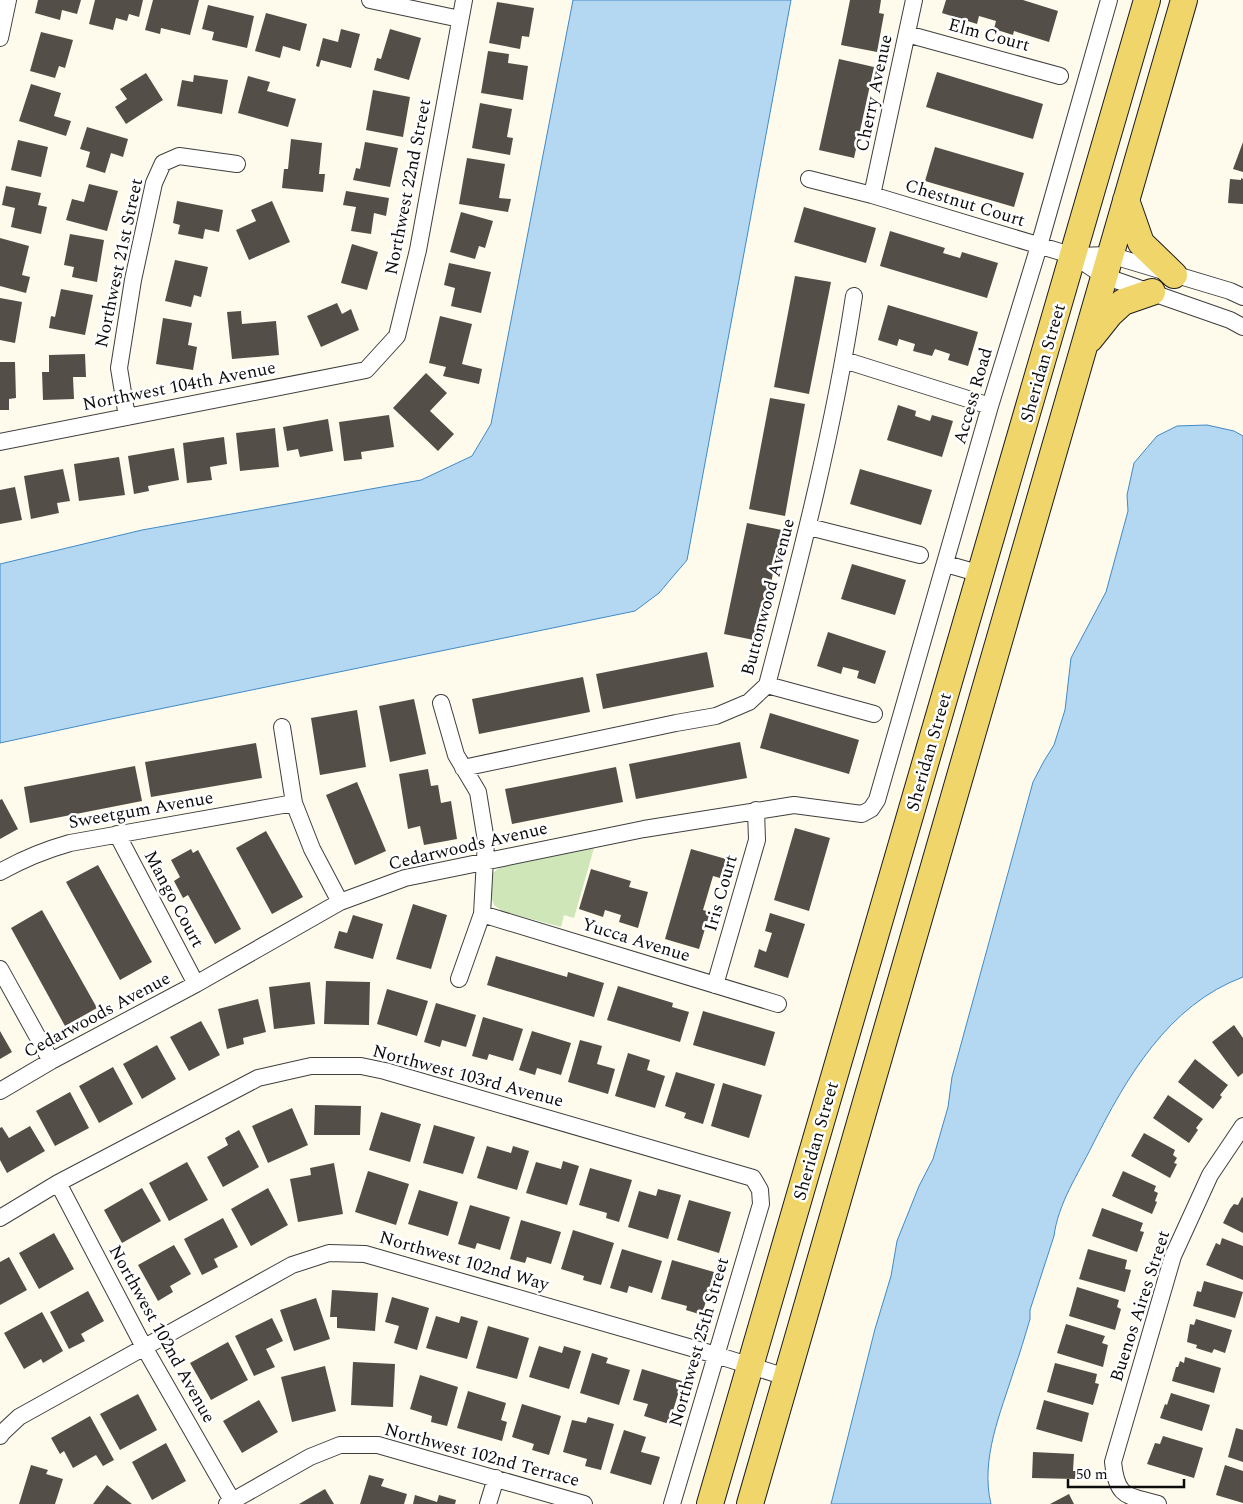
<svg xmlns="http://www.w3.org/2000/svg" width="1243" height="1504" viewBox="0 0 1243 1504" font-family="Spectral,serif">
<rect width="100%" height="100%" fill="#fefbec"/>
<path fill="#cee6b8" d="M594,848L574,918L564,915L561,927L502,911L494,905L491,896L490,882L493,873L500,867Z"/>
<path fill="#b4d8f2" stroke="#408ac5" d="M573,0H791L687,560L659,593L635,611L111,719L0,743V564L142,530L421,480L472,456L491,424Z
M1207,425L1234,431L1243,436V977C1168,1005 1126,1078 1092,1146C1078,1174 1058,1204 1054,1236L1030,1310V1319C1025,1336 1020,1353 1014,1370C1001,1412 980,1459 991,1504H831L875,1329L891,1276L897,1241L919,1186L933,1159L948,1107L952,1077L1033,782L1044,761L1054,745L1065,710L1071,658L1106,592L1128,511L1127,495L1134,463L1157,436L1177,426Z"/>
<path fill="#544e49" d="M38,0H81L77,14L62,10L60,20L35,13Z
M95,0H143L139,17L129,14L127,21L116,18L113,30L89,24Z
M153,0H199L190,35L161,28L160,34L145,30Z
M850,0H881L879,13L884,14L877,52L841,45Z
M946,0H1023L1058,11L1049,42L1014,31L1013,35L994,29L996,21L979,16L977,24L942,13Z
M497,2L534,8L529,37L522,36L520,49L489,43Z
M208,5L254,16L247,48L212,40L214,32L202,29Z
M266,13L307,24L300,51L283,46L280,58L255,51Z
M341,29L360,34L351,68L321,60L319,67L316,66L323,38L338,42Z
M390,29L421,38L409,80L374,70L377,58L381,59Z
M41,32L73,40L65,68L59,66L55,78L30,71Z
M488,51L509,54L508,63L528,66L523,100L481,93Z
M839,59L874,67L854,158L819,150Z
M937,72L1043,104L1033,139L926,107Z
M146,73L163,100L126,124L115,107L127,99L120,89Z
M194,75L228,80L222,114L177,106L182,80L193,82Z
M248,76L270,82L267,91L296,99L288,127L238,113Z
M31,84L61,93L54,116L71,121L66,136L19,121Z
M373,90L410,97L403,137L366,130Z
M480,103L512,109L507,137L513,138L510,155L472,148Z
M87,127L128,139L123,157L111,153L105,173L86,167L90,152L80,149Z
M291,139L322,143L319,174H325L323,192L282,188L284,169H288Z
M18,140L48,147L41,177L11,170Z
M365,142L398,148L390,187L353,180L356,168L360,169Z
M1243,142V172L1233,169Z
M935,147L1024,173L1014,207L925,181Z
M467,158L505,164L499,198L511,199L508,212L459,204Z
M1241,178L1243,179V204L1228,203L1230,179L1241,180Z
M89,184L118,191L107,231L66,220L72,199L84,202Z
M6,186L41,193L38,205L47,207L41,234L11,227L15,208L2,205Z
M346,191L389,198L386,216L374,213L371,234L351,231L356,207L343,205Z
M177,201L223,210L219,232L205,229L203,239L178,234L180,225L173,223Z
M272,201L290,242L249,260L236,230L256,221L251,210Z
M804,207L876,228L866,263L794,242Z
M461,212L493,221L485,248L479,246L475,259L450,252Z
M890,231L945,248L943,253L960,258L962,252L998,263L987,298L880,266Z
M70,234L104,240L97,282L72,277L74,267L64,265Z
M0,238L29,246L22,275L30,277L26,293L0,286Z
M352,244L378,252L367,290L341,283Z
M175,260L208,267L201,297L194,295L191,307L165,301Z
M449,263L491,272L481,313L451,306L455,288L444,285Z
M795,276L831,282L809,394L774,387Z
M61,289L93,295L85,335L49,328L51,316L55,317Z
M0,298L22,302L15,343L0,340Z
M337,303L342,314L351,309L359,330L321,347L307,316Z
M888,305L978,332L968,366L948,360L950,354L935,349L932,356L913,351L915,344L899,339L897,346L878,340Z
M241,311L242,324L276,321L279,355L232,359L227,312Z
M440,316L472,324L462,364L482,369L479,384L443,376L446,367L429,363Z
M163,318L192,323L188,345L197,347L193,370L156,364Z
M85,354L86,377H73L74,399L43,400L42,372H49V355Z
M0,362H15L16,398L9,399V410H0Z
M426,373L447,393L430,411L454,434L438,451L393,408Z
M770,398L805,404L785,516L749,509Z
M898,405L916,411L915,416L930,421L932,415L953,421L942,457L887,440Z
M389,415L394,447L361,452L362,459L344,461L339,422Z
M328,419L333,451L300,457L298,449L287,451L283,427Z
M275,428L279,467L240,471L236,433Z
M224,437L227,464L210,467L212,480L187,483L183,443Z
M174,448L179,480L148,486L149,491L134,494L128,456Z
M119,457L125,495L79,501L74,464Z
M63,469L70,501L57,503L59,513L31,519L24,476Z
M860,469L932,490L921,525L850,504Z
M15,487L22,520L0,524V490Z
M747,523L782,530L759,641L724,634Z
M852,564L906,580L895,615L841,599Z
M828,632L886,651L875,684L857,678L859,671L843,667L841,674L817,666Z
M707,652L714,687L603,709L596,674Z
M583,677L590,712L479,734L472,699Z
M414,699L426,754L390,762L379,706Z
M357,710L366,767L320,775L311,718Z
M770,713L859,740L849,774L760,748Z
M740,742L747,778L636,799L629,764Z
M256,743L262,778L151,797L145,762Z
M135,766L142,801L30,823L24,787Z
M616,767L623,802L512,824L505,789Z
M428,769L431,786L438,785L441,803L451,801L457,839L424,845L420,826L408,829L399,774Z
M357,782L386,851L355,865L326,795Z
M2,799L18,829L0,839V800Z
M795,828L830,838L809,911L774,900Z
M266,831L303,897L272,914L236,848Z
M191,849L193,853L198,850L241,929L215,944L188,895L183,898L174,881L180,877L171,860Z
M691,849L726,859L720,878L713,876L703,910L710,912L699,949L665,939Z
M98,865L152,962L120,980L66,882Z
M591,869L631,881L629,887L648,892L638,928L619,922L621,915L605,910L603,917L579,909Z
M413,904L447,915L431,969L396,959Z
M42,910L97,1008L65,1026L11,928Z
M770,913L805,924L788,978L754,967L759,949L766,952L772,933L765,931Z
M353,915L383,924L373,959L334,948L339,931L347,933Z
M496,956L567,977L568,972L604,983L594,1017L487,985Z
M326,981L370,982L369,1025L324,1024Z
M310,982L315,1024L274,1029L269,987Z
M618,986L673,1003L672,1007L689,1012L680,1042L607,1020Z
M387,989L428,1001L417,1036L377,1024Z
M258,999L266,1032L243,1038L244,1044L227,1049L218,1009Z
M436,1003L476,1015L466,1047L442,1040L440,1047L424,1042Z
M703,1011L775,1032L765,1066L693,1045Z
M483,1017L523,1029L513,1061L489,1054L487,1060L472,1056Z
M201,1021L220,1055L189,1071L170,1037Z
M1234,1025L1243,1038V1073L1238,1077L1212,1042Z
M0,1031L12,1052L0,1059Z
M532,1031L571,1043L561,1075L537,1068L535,1075L519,1070Z
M580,1040L602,1046L597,1064L615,1069L608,1094L568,1082Z
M157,1045L176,1079L142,1099L123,1064Z
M628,1053L650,1060L647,1070L665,1076L655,1108L615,1096Z
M1195,1059L1228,1085L1220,1095L1222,1097L1213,1109L1178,1082Z
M113,1067L133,1104L99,1123L79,1086Z
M676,1072L715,1084L703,1124L684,1118L686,1113L665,1106Z
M723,1083L762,1095L749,1138L711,1126Z
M70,1092L89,1128L55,1146L36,1111Z
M1168,1095L1203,1119L1196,1128L1198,1130L1189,1143L1153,1118Z
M315,1105L361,1106L360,1135H314Z
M292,1108L308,1145L268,1163L252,1126Z
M381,1112L421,1124L410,1162L369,1150Z
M434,1125L475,1137L463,1174L423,1163Z
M30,1126L45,1151L7,1173L0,1160V1128L2,1127L9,1138Z
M239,1130L259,1167L223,1187L207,1157L228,1145L225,1138Z
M1144,1133L1175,1150L1173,1155L1177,1158L1174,1163L1177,1164L1170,1178L1131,1156Z
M487,1146L511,1153L513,1146L529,1151L517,1190L477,1178Z
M563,1161L579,1166L567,1205L526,1193L536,1162L561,1169Z
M187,1162L208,1200L169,1221L149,1183Z
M334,1163L343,1214L298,1222L290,1179L311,1175L310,1168Z
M590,1168L632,1180L619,1222L606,1218L607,1213L579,1205Z
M368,1171L409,1184L396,1225L355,1212Z
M1123,1171L1156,1186L1154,1191L1158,1193L1155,1201L1157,1202L1152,1214L1112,1196Z
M142,1188L161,1221L122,1243L104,1210Z
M268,1188L288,1225L251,1246L231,1209Z
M658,1189L681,1195L668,1239L628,1227L639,1191L656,1196Z
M419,1190L458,1202L448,1236L408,1224Z
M1242,1197L1243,1198V1233L1223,1223L1230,1209L1234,1204L1238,1205Z
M689,1200L731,1212L719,1253L677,1240Z
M470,1205L510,1217L500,1250L477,1243L475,1249L458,1244Z
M1102,1208L1143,1223L1140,1231L1144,1232L1137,1252L1092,1236Z
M223,1218L238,1247L214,1259L218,1267L202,1275L184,1239Z
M521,1220L561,1232L551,1264L527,1257L525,1263L510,1259Z
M573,1230L614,1243L601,1285L583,1280L584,1276L561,1269Z
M54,1233L74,1269L39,1289L19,1253Z
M1222,1238L1243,1246V1280L1206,1265L1216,1243L1220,1245Z
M174,1245L191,1274L170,1286L173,1292L158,1301L138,1265Z
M622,1249L662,1261L652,1293L629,1286L627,1293L610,1288Z
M1088,1249L1127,1260L1125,1269L1131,1270L1125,1292L1079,1279Z
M9,1257L27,1290L0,1305V1262Z
M672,1260L714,1272L702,1315L686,1310L687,1306L661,1299Z
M1204,1281L1243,1292L1235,1318L1193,1306L1197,1291L1201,1292Z
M1077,1287L1119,1300L1117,1307L1121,1309L1115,1330L1069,1316Z
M332,1290L378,1293L375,1331L337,1328V1317H330Z
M88,1291L104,1321L81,1334L85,1341L69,1349L50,1312Z
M392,1297L429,1308L417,1350L394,1343L399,1326L385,1322Z
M316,1298L330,1339L294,1351L280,1310Z
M42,1312L63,1351L43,1363L41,1359L24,1369L4,1333Z
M436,1316L459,1323L461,1316L478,1321L467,1359L426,1348Z
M272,1318L283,1341L266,1349L275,1367L254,1376L235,1336Z
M1196,1319L1232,1330L1225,1353L1214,1349L1212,1353L1196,1348L1197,1345L1187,1342L1190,1324L1194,1325Z
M1066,1324L1105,1336L1102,1343L1108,1345L1103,1367L1057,1353Z
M488,1326L529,1338L517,1379L476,1368Z
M228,1342L248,1380L211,1400L190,1363Z
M539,1346L562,1353L564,1346L581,1351L569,1389L529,1377Z
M592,1353L608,1358L606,1363L630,1370L619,1405L580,1393Z
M1185,1357L1221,1368L1214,1393L1172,1381L1176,1367H1178L1180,1361L1184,1363Z
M353,1362L395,1364L393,1407L351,1405Z
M1055,1363L1097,1374L1095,1383L1099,1384L1093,1405L1047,1392Z
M325,1366L336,1411L292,1422L281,1377Z
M642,1369L682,1381L669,1424L644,1416L648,1404L633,1400Z
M420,1375L458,1387L447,1426L431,1422L432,1416L410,1409Z
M468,1391L506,1403L501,1420L507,1422L502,1441L457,1428Z
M1171,1393L1210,1405L1202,1431L1160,1418L1165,1404L1167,1405Z
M138,1394L157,1430L120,1450L100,1414Z
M259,1400L278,1432L242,1453L223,1421Z
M1044,1400L1089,1413L1082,1442L1036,1429Z
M522,1404L561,1416L549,1455L532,1450L534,1444L512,1437Z
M90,1416L114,1460L103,1466L96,1455L73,1468L64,1451L60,1454L51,1438Z
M588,1417L614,1424L601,1470L585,1466L587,1459L563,1452L572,1420L586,1423Z
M1236,1428L1243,1430V1462L1228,1457Z
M624,1430L646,1437L641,1452L660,1457L651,1485L610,1473Z
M1163,1436L1203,1448L1194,1478L1147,1464L1155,1443L1160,1444Z
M166,1443L186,1481L152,1500L132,1462Z
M1033,1452L1074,1454L1073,1471H1076V1479L1032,1478Z
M31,1465L48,1470L46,1474L63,1479L55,1504H19Z
M1225,1465L1243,1471V1503L1216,1495Z
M369,1475L384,1479L381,1486L407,1494L404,1504H360Z
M107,1485L132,1504H93Z
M325,1489L334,1504H299Z
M1069,1494L1074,1504H1050Z
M415,1495L437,1502L439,1495L456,1500L455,1504H413Z"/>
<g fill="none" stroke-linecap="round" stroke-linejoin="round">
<defs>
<path id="minor" d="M370,0L460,19
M907,34L1060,76
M0,38L8,0
M809,179L872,195L1074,256L1104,276L1230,320L1243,327
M872,195L914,0
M1074,256L1110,255L1230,291L1243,297
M844,360L990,406
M127,417L119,368L133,280L154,183L163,163L179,156L237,164
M0,442L366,370L397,336L418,250L464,0
M809,527L920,555
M946,564L981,574
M767,685L874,714
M441,703L456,755L478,792L486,841L482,914L459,979
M282,727L294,803L312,849L340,902
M463,768L676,723L716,716L749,702L767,685C801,556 834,428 854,296
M117,834L196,984
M0,872C23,859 45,850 70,843L294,803
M482,914L778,1004
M0,969L51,1061
M715,985L757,840L756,810
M0,1091L51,1061L196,984L340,902L405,878L644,829L794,805L862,814L871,809L877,800L990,406L1039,246L1109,0
M58,1183L144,1347L234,1504
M0,1218L58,1183L258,1078L311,1066H361L385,1071L753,1178L760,1190L761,1204L672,1504
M0,1436L2,1433L19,1417L292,1265L329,1253L365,1254L716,1355L786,1377
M227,1504L310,1457L340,1445H378L584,1504
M488,1504L496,1478
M1158,1504C1127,1495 1117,1499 1113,1462L1173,1256L1210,1175L1243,1126"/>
<path id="primary" d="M1126,200L1141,243L1174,275
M1090,339L1110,314L1123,302L1152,292
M710,1504L1147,0
M750,1504L1184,0"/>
</defs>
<use href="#minor" stroke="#3f3f3f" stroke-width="18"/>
<use href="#primary" stroke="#1d1d1d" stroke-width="28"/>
<use href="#minor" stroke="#fff" stroke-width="16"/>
<use href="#primary" stroke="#f0d56a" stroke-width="26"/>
</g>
<g text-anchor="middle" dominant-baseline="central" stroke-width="5" stroke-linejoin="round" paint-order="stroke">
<g font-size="18" fill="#0c0c0c" stroke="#fff">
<text transform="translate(989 35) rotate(15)">Elm Court</text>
<text transform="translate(874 93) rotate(-78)">Cherry Avenue</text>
<text transform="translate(408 187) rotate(-79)">Northwest 22nd Street</text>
<text transform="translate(965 203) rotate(17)">Chestnut Court</text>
<text transform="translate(119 263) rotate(-78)">Northwest 21st Street</text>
<text transform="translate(1043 363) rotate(-74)">Sheridan Street</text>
<text transform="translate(179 386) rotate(-11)">Northwest 104th Avenue</text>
<text transform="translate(973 396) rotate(-74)">Access Road</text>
<text transform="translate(768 597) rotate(-75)">Buttonwood Avenue</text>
<text transform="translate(929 752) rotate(-74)">Sheridan Street</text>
<text transform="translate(141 810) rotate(-10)">Sweetgum Avenue</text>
<text transform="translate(468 846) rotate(-13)">Cedarwoods Avenue</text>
<text transform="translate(721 893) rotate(-74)">Iris Court</text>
<text transform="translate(174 899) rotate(62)">Mango Court</text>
<text transform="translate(636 940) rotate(17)">Yucca Avenue</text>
<text transform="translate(97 1015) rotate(-28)">Cedarwoods Avenue</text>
<text transform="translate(468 1076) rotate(15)">Northwest 103rd Avenue</text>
<text transform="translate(816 1141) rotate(-74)">Sheridan Street</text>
<text transform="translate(464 1261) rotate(16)">Northwest 102nd Way</text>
<text transform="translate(1140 1306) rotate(-72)">Buenos Aires Street</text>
<text transform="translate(162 1334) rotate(61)">Northwest 102nd Avenue</text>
<text transform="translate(699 1342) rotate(-74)">Northwest 25th Street</text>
<text transform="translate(482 1455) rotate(15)">Northwest 102nd Terrace</text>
</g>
</g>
<path d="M1068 1479v8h116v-8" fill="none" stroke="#0c0c0c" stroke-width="2.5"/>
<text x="1076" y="1479" font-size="15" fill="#0c0c0c" stroke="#ffffff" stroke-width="4" paint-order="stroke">50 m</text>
</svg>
